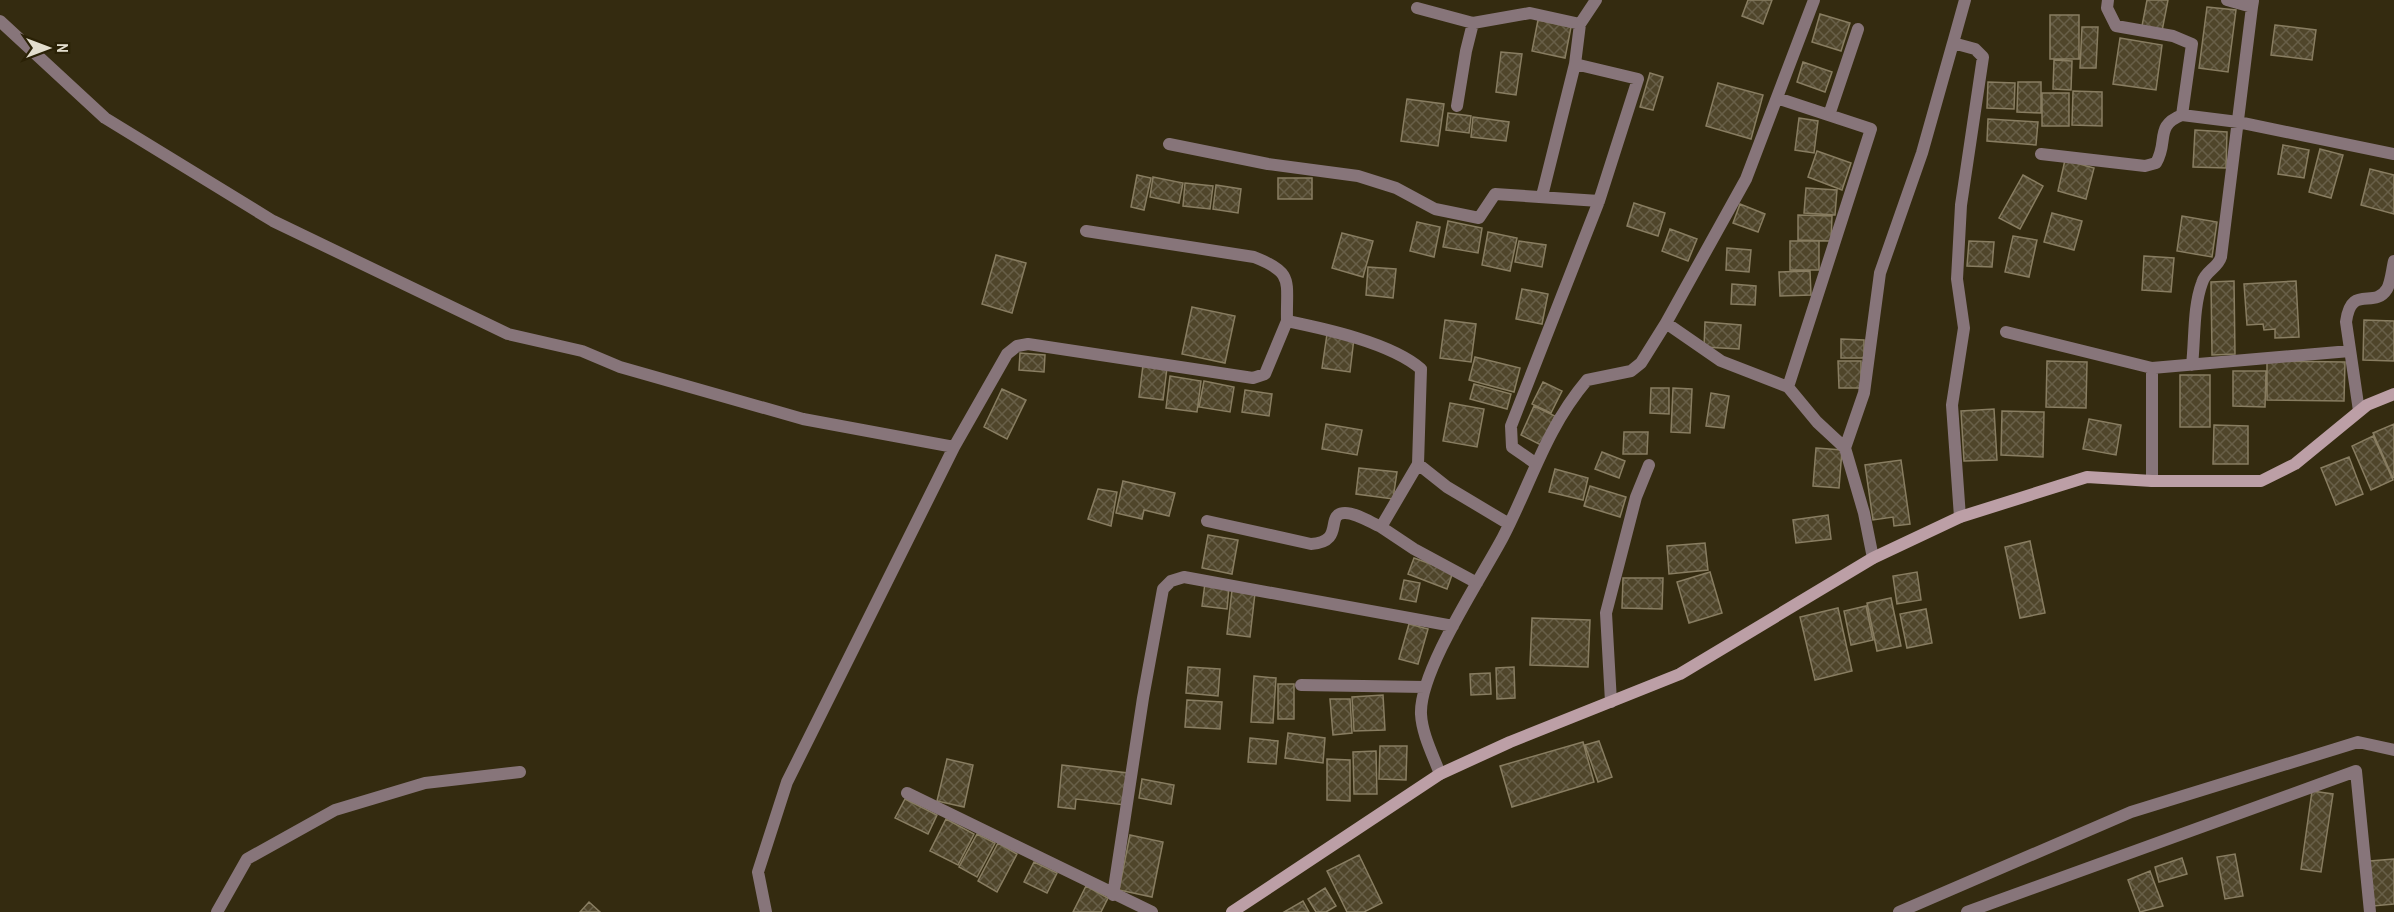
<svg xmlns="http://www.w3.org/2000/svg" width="2394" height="912" viewBox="0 0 2394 912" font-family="'Archivo Narrow',sans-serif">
<defs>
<pattern id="building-cross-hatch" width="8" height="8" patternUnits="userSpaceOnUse" patternTransform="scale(1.5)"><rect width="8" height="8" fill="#4f452a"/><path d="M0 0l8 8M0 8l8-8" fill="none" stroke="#685f48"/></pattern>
</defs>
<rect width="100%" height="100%" fill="#342b10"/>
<path fill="url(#building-cross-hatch)" stroke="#887d61" stroke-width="1.5" d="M1748,0H1772L1763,24L1742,16Z
M2147,0H2168L2162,31L2142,26Z
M2207,7L2236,10L2228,72L2199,68Z
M1820,14L1850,23L1841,51L1812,42Z
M2050,15H2079V59H2050Z
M1538,20L1571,27L1565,58L1532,51Z
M2275,25L2316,30L2312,60L2271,55Z
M2082,27H2098L2096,68H2080Z
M2120,38L2162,45L2156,90L2113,84Z
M1501,52L1522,54L1516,95L1496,92Z
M2054,60L2072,61L2071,90L2053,89Z
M1803,62L1832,72L1825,92L1797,82Z
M1650,73L1663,77L1653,110L1640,107Z
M1988,82L2015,83L2014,109L1987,108Z
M2018,82H2041V113L2017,112Z
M1718,83L1763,95L1751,139L1706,126Z
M2073,91L2102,92V126L2072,125Z
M2042,93H2069V126H2042Z
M1407,99L1444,104L1438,146L1401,141Z
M1448,113L1471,116L1469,133L1446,130Z
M1473,117L1509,122L1506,141L1471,137Z
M1799,118L1818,121L1814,153L1795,150Z
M1988,119L2038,122L2036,145L1987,141Z
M2195,130L2227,132L2226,168L2193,167Z
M2283,145L2309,150L2304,178L2278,174Z
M2320,149L2343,155L2331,198L2309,192Z
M1817,151L1851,163L1842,190L1808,177Z
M2065,160L2094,168L2086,199L2058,191Z
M2370,169L2394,175V214L2361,205Z
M1137,175L1151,178L1144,210L1131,207Z
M2023,175L2043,186L2020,229L1999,218Z
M1153,177L1183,183L1179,203L1150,197Z
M1278,178H1312V199H1278Z
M1185,183L1213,186L1210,209L1183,206Z
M1216,185L1241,189L1238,213L1213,209Z
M1806,188L1837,190L1835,215L1804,213Z
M1634,203L1665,213L1658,236L1627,226Z
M1740,204L1765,214L1758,232L1733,223Z
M2052,213L2082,221L2074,250L2044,242Z
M1798,215L1832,216L1831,241L1798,240Z
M2182,216L2217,222L2212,257L2177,251Z
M1448,221L1482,228L1478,253L1443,247Z
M1417,222L1440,227L1434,257L1410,251Z
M1670,229L1697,239L1688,261L1662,251Z
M1488,232L1517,238L1510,271L1482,265Z
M1342,233L1373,241L1363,277L1332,268Z
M2013,236L2037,240L2029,277L2005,272Z
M1519,241L1546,245L1542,267L1515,262Z
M1790,241H1819V270H1790Z
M1969,241L1994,242L1992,267L1967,266Z
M1727,248L1751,250L1749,272L1726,270Z
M996,255L1026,263L1012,313L982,304Z
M2144,256L2174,258L2171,292L2142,290Z
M1368,267L1396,269L1393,298L1366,295Z
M1810,271L1811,295L1780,296L1779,272Z
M2234,281L2235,354L2212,355L2211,282Z
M2296,281L2299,337L2275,338V329L2264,330L2263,324L2247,325L2244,284Z
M1732,284L1756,286L1755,305L1731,304Z
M1522,289L1548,294L1542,324L1516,319Z
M1192,307L1235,316L1225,363L1182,354Z
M1445,320L1476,324L1471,362L1440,358Z
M2364,320L2394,321V361L2363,360Z
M1705,322L1741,325L1739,349L1704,347Z
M1327,334L1354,338L1350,372L1322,368Z
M1841,339L1864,340V358H1841Z
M1020,353L1045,355L1044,372L1019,370Z
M1475,357L1520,368L1514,392L1469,380Z
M1838,361H1861V388H1839Z
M2047,361L2087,362L2086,408L2046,407Z
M2267,361L2345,362L2344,401L2267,400Z
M1143,365L1167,368L1163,400L1139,397Z
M2233,371H2266L2265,407L2233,406Z
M2180,375H2210V427H2180Z
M1170,376L1201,381L1197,412L1166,408Z
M1204,381L1234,387L1230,412L1199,407Z
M1543,382L1562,391L1551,413L1532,404Z
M1474,384L1511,394L1507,409L1470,399Z
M1651,388H1669V414L1650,413Z
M1673,388L1692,389L1690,433L1671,432Z
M1002,389L1026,400L1007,439L984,427Z
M1245,390L1272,394L1269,416L1242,412Z
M1711,393L1729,396L1724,428L1706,426Z
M1450,403L1484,409L1477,447L1443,441Z
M1534,406L1555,416L1541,445L1521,435Z
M1994,409L1997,460L1964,461L1961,411Z
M2002,411L2044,412L2043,457L2001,455Z
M2089,419L2121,425L2116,455L2083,449Z
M1326,424L1362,430L1357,455L1322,449Z
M2394,424V477L2393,478L2373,433Z
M2214,425L2248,426V464H2213Z
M1624,432H1648L1647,454H1623Z
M2373,436L2393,480L2371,490L2352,446Z
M1816,448L1842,450L1839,488L1813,486Z
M1602,452L1625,461L1619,478L1595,469Z
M2349,457L2363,494L2336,505L2321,468Z
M1901,460L1910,524L1894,526L1893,517L1873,520L1865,465Z
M1359,468L1397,472L1393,499L1356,494Z
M1555,469L1588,478L1583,500L1549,492Z
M1123,481L1175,493L1169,516L1144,510L1142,519L1116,513Z
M1590,486L1626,497L1620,517L1584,506Z
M1098,489L1117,492L1111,526L1088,519Z
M1828,515L1831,539L1796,543L1793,520Z
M1208,535L1238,540L1232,574L1202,568Z
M2030,541L2045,613L2020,618L2005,547Z
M1705,543L1708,570L1669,574L1667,546Z
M1414,558L1453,572L1447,589L1408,574Z
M1710,572L1722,613L1689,623L1677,582Z
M1917,572L1921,600L1897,604L1893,576Z
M1623,578H1663L1662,609L1622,608Z
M1404,580L1420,583L1416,602L1400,599Z
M1205,583L1229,587L1227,609L1202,606Z
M1232,590L1255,593L1250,637L1227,634Z
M1891,598L1901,646L1877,651L1867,603Z
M1866,606L1873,640L1851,645L1844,611Z
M1838,608L1852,671L1815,680L1800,617Z
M1926,609L1932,643L1907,648L1900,614Z
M1532,618L1590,620L1588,667L1530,665Z
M1409,624L1428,629L1418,664L1399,659Z
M1188,667L1220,669L1218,696L1186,693Z
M1514,667L1515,698L1497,699L1496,668Z
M1490,673L1491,694L1471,695L1470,674Z
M1254,676L1276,678L1273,723L1251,722Z
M1278,684H1294V719H1278Z
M1383,695L1385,730L1354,731L1352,697Z
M1330,699H1350L1352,733L1333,735Z
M1187,700L1222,702L1220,729L1185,727Z
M1288,733L1325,738L1323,763L1285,758Z
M1250,738L1278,741L1276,764L1248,762Z
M1599,741L1612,777L1598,782L1585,745Z
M1583,742L1594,782L1512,807L1500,766Z
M1380,746H1407L1406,780L1379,779Z
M1376,751L1377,794H1354L1353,752Z
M947,759L973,765L964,807L937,801Z
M1327,759L1350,760V801L1327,800Z
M1062,765L1128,773L1125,805L1076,799L1075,809L1058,807Z
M1142,779L1174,785L1171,804L1139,798Z
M2312,791L2333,794L2321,872L2301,869Z
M905,799L937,815L928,834L895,818Z
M946,819L974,834L958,865L930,851Z
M977,834L995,843L977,877L959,867Z
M1130,835L1163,842L1152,897L1119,890Z
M998,843L1017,854L997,892L978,881Z
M2235,854L2243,896L2225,899L2217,857Z
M1359,855L1382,903L1364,912H1347L1327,871Z
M2182,858L2187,874L2159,882L2155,867Z
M2394,859V904L2373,906L2370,861Z
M1034,862L1057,873L1047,893L1024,882Z
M2150,871L2163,906L2140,912L2128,880Z
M1086,886L1108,898L1101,912H1073Z
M1325,888L1336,906L1326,912H1316L1308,899Z
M1303,901L1309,912H1284Z
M589,902L600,912H580Z"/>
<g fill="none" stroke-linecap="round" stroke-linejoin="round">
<path stroke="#87757a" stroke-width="12" d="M2108,0L2107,8L2116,26L2173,36L2192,44L2182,115L2238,122L2394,154
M2227,0L2252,7L2253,1
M1417,8L1473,23L1530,13L1580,24L1575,64L1638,79L1599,201L1511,426L1512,447L1535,463
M0,21L105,118L273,221L508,334L582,351L620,367L803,419L954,447
M1580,24L1596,0
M1777,98L1871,129L1788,387
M1457,106L1466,51L1473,23
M1829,115L1858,29
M1169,144L1268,164L1358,176L1396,188L1435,209L1479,218L1495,194L1599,201
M2041,154L2145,166L2156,163C2169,141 2154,126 2182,115
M1542,196L1575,64
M1086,231L1254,257C1295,273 1286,281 1287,321C1326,329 1391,343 1421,369L1418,464L1447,487L1509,524
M1666,323L1721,361L1788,387L1817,422L1845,448
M2006,332L2152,368L2350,351
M2192,365C2195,339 2193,307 2202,283C2205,271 2218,268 2221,257L2252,7
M2359,411L2346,322C2351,283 2374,310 2387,289C2391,282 2392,269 2394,261
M1418,464L1381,527L1414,549L1477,583
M2152,481V368
M1960,517L1952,405L1964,328L1957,279L1961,205L1983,57L1975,49L1953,43L1965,0
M1207,521L1311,544C1346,542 1324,513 1345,513C1356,513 1370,522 1381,527
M1873,558L1864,513L1845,448L1864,393L1880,273L1922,153L1953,43
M1301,685L1425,687
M1611,702L1606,613L1636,497L1649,465
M1440,774C1433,755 1422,734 1421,714C1419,671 1482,577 1503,537C1532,481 1545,430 1587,380L1631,371L1641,363L1666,323L1746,179L1814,0
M907,793L1152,912
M1113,895L1143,698L1163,589L1171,581L1184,577L1453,626
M217,912L247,859L335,810L425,783L520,772
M766,912L758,872L787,782L954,447L1007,354L1017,346L1028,344L1253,378L1265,374L1287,321
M1899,912L2131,812L2358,742L2394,750
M1967,912L2356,771L2370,912"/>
<path stroke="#bc9fa6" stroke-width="12" d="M1232,912L1440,774L1510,742L1680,674L1873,558L1960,517L2087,477L2152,481H2261L2295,464L2367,405L2394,394"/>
</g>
<g transform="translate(48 48) rotate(90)" stroke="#2a2106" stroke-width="4.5" paint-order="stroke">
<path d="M0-4.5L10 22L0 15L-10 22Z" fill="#e3dece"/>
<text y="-9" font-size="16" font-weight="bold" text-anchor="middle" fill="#e3dece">N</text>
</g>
</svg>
